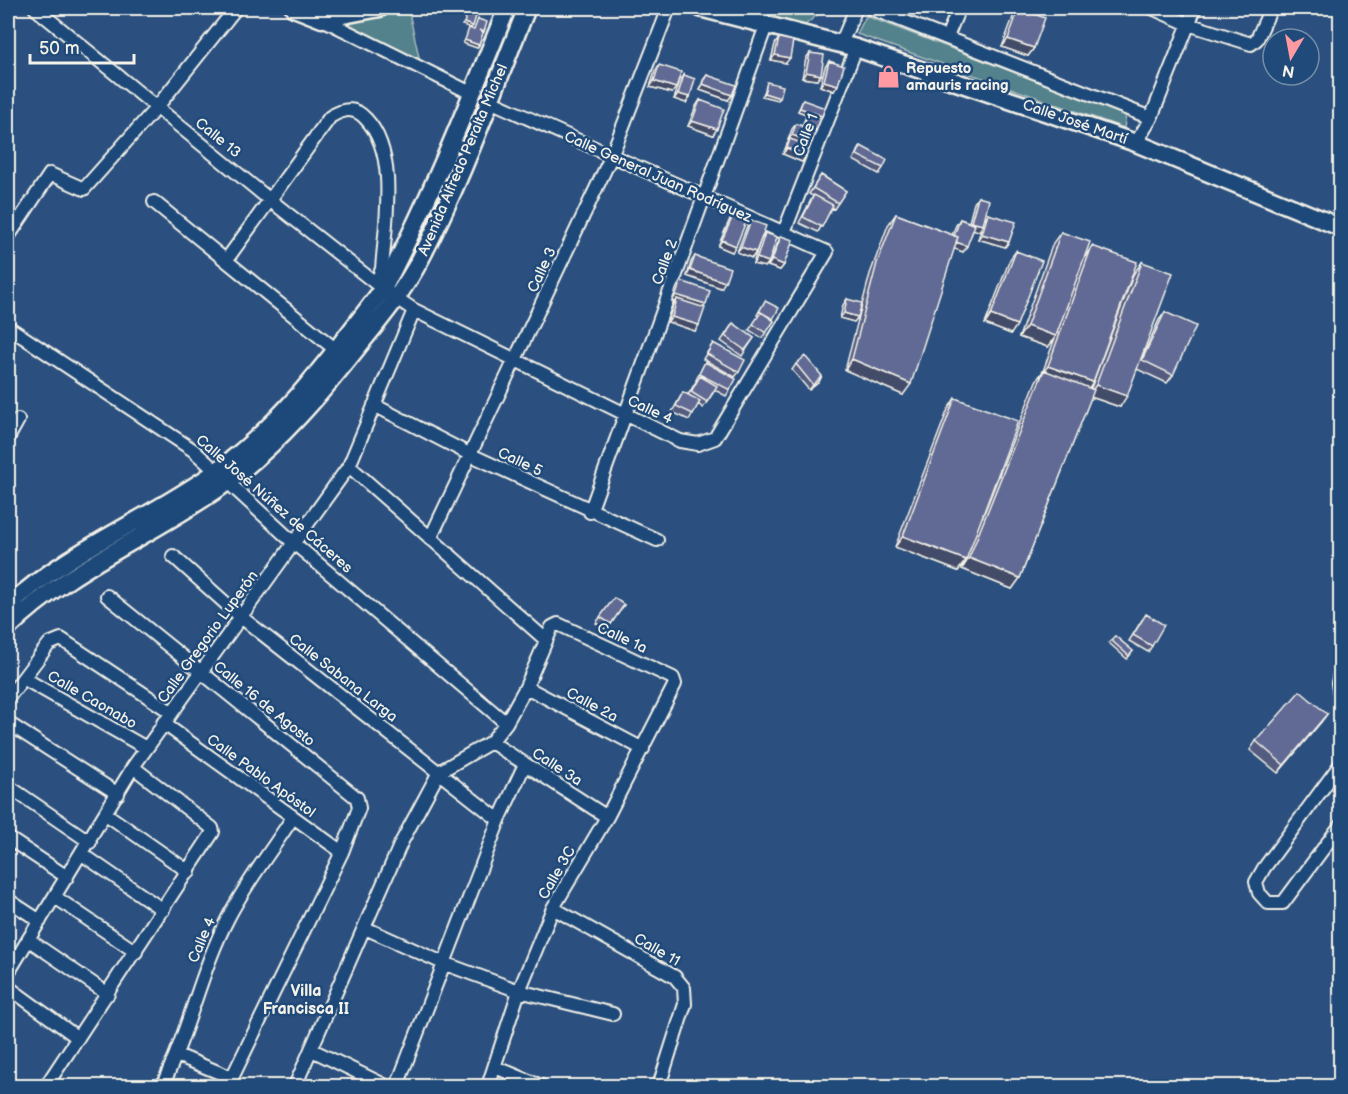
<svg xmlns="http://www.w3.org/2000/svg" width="1348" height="1094" viewBox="0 0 1348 1094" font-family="'Balsamiq Sans',sans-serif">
<rect width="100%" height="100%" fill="#2b507f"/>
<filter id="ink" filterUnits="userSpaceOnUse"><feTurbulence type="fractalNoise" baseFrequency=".0167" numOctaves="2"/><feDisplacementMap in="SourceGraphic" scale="12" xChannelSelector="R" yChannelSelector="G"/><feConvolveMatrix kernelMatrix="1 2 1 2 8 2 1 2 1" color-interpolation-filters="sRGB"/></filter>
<g filter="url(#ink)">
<path fill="#53828c" stroke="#a4baba" stroke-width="1.5" d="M394,8H408L421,66L338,19L356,18Z
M737,8H814L817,15L805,25Z
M866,16L1126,115L1124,128L857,34Z"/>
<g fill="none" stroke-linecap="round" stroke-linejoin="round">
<defs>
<path id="street" d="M35,8L270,200L383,289L414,310L680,441L698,444L715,438L827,252L490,101
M318,8L322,19L473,94
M870,8L1151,118
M1152,8L1188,24L1251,44L1257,39L1271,8
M947,37L959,8
M841,44L856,8
M1136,143L1151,118L1195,8
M154,202L336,350
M784,232L856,48
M8,237L50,174L84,189L157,107L236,8
M227,259L330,117C343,109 354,106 366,119C399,154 385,225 382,269L376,283
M8,327L193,450L295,544L506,723
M374,405L471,455L657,540
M8,438L18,420
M349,466L546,640
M590,512L767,23
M430,539L611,157L669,8
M173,556L241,617L499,820
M107,596L357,798L359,808L342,852L228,1086
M1340,673L1338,683L1340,696
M23,678L146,748
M526,687L643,749
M8,698L49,644L61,639L171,712
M8,723L118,794
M163,723L342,852
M491,742L607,817
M1340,765L1264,868L1256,882L1259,893L1268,903H1283L1340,826
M8,786L90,842
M106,814L189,872
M8,838L67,877
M82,854L163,910
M55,897L136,952
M8,900L40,921
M553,908L675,977L684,988L685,1004L659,1086
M365,928L443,963L519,991L613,1014
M29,940L108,994
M8,973L133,767L349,466L414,310
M8,987L78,1038
M312,1050L386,1086
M177,1055L232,1078
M495,1067L541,1086
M46,1086L213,832L212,828L133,767
M162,1086C189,1032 200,972 228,918C246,883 272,850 293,817
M295,1086L401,843L439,772L491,742L506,723L526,687L552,627L558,624L673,678L675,684L607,817L553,908L519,991L488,1086
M397,1086L499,820L525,764"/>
<path id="secondary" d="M294,8L322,19L380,8
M700,8L856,48L1136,143L1340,227
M8,606C69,550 147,520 214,473C283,424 332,355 383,289C431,198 468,103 507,8
M8,628C71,566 155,535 226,483C279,443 320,395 361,343C383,316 405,289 421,258C463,178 493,91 527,8"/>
</defs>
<use href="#street" stroke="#f4f1e8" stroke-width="16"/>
<use href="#secondary" stroke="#f4f1e8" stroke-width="21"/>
<use href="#street" stroke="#1f4a7a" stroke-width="12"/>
<use href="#secondary" stroke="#1f4a7a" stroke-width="16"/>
</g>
<path fill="#535c80" stroke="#f4f1e8" stroke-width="1.5" d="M1019,8L1034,48L1028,56L1002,47L1013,17Z
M779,38L786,63L771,60L775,44Z
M810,53L817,80L802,78L806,58Z
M829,61L834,91L820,86L825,67Z
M659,65L672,93L650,87L655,71Z
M684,75L686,103L674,99L680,81Z
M707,75L728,100L700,90L703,80Z
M700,100L713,135L688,126L696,106Z
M803,100L820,118L802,162L783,154L787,144L789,141L788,140L792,129L796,124L802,126L807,114L798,111Z
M861,146L883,168L879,174L853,160Z
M821,175L846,191L834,209L832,208L818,232L799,223L813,196L809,194Z
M978,197L985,219L988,214L1009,242L1005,247L978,239L982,227L979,231L974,229L963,252L954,248L903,395L845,370L870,274L888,225L896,214L952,235L956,225L960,219L969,222L974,203Z
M734,214L732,252L718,246L730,219Z
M751,220L761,239L765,233L769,262L765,267L753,264L760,241L756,252L752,258L737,252L747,226Z
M1061,232L1085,257L1092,246L1093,382L1089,388H1091L1134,273L1142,262V358L1159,320L1165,312L1173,375L1167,383L1137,369L1120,407L1091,397L1020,578L1012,589L962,569L965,562L958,571L895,547L948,409L955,398L983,516L1036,381L1043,371L1055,338L1048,347L1019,337L1053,243Z
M781,236L784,265L780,270L768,266L778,242Z
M1016,251L1011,334L985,324L1010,259Z
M695,256L721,288L687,276L691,262Z
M681,281L704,308L699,325L695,331L668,322L673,305L676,302L672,301L677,287Z
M847,299L858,317L854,322L840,318L843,305Z
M765,301L773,320L774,321L762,338L749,330L759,316L757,315Z
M733,323L754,338L742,356L721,341Z
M713,343L739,372L735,377L703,359Z
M705,362L730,390L726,396L715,390L703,408L698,404L689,420L672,412L683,392L688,395L697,380H696Z
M796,364L819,382L809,390L792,370Z
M614,598L624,605L607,630L596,623Z
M1142,620L1152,646L1148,652L1129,641Z
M1115,636L1133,651L1127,659L1109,643Z
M1327,714L1321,722L1278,773L1250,750L1256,741Z"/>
<path fill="#434b68" stroke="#f4f1e8" stroke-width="1.5" d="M926,8H941L938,12Z
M1036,8H1046L1043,11Z
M464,23L473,26L471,28L462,25Z
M1008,39L1034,48L1028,56L1002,47Z
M465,40L479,45L477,48L463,43Z
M775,55L790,58L786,63L771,60Z
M806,72L821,75L817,80L802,78Z
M654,81L676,88L672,93L650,87Z
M824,81L838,85L834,91L820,86Z
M703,84L732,95L728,100L700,90Z
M764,93L780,98L778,100L762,96Z
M678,94L690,97L686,103L674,99Z
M800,108L822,116L820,119L798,111Z
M692,121L717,129L713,135L688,126Z
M792,135L812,142L808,148L790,139L789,141L788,140Z
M787,148L806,156L802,162L783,154Z
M971,222L983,225L979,231L967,228Z
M982,234L1009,242L1005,247L978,239Z
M722,240L736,246L732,252L718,246Z
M952,240L967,246L963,252L948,246Z
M741,247L756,252L752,258L737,252Z
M757,258L769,262L765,267L753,264Z
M772,260L784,265L780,270L768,266Z
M690,270L725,282L721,288L687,276Z
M676,295L706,304L702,310L677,299L676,302L672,301Z
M844,313L858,317L854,322L840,318Z
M991,315L1017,325L1011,334L985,324Z
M672,317L699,325L695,331L668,322Z
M1027,326L1056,336L1048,347L1019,337Z
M852,359L911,384L903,395L845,370Z
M1048,366L1093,382L1085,393L1040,377Z
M822,376L819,382L809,390L813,385Z
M1096,385L1127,396L1120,407L1088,396Z
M903,536L966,560L958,571L895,547Z
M969,558L1020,578L1012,589L962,569Z
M1327,714L1321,722L1278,773L1284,765Z"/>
<path fill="#606b95" stroke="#f4f1e8" stroke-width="1.5" d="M1019,8L1045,18L1034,48L1008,39Z
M468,10L477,13L473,26L464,23Z
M478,19L487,22L484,32L479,30L483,33L479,45L465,40L469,28L474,30Z
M779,38L793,41L790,58L775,55Z
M810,53L824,55L821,75L806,72Z
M829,61L844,66L838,85L824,81Z
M659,65L681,72L676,88L654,81Z
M684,75L695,79L690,97L678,94Z
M707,75L736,85L732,95L703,84Z
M767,82L783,86L780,98L764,93Z
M700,100L724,109L717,129L692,121Z
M803,100L825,108L822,116L800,108Z
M808,114L821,118L816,130L803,126Z
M796,124L816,131L812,142L792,135Z
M790,139L810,146L806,156L787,148Z
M861,146L887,160L883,168L857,155Z
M821,175L846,191L838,203L813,188Z
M814,195L833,205L822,227L803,217Z
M978,197L989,200L983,225L971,222Z
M734,214L747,219L736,246L722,240Z
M896,214L958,237L911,384L852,359L877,263Z
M988,214L1016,222L1009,242L982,234Z
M960,219L975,225L967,246L956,242L958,237L954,236Z
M751,220L766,226L756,252L741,247Z
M1061,232L1090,242L1056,336L1027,326Z
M765,233L777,237L769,262L757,258Z
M781,236L793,240L784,265L772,260Z
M1092,246L1137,262L1093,382L1048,366Z
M1016,251L1042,261L1017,325L991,315Z
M695,256L730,268L725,282L690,270Z
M1142,262L1173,273L1127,396L1096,385Z
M681,281L710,291L706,304L676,295Z
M677,299L705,308L699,325L672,317Z
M847,299L862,303L858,317L844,313Z
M765,301L779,308L773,319L761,312V313L759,312Z
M761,312L774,321L766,333L753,324Z
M1165,312L1196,326L1173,375L1142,360Z
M733,323L754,338L745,350L725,336Z
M713,343L745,360L739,372L707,354Z
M805,356L822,376L813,385L796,364Z
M705,362L736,379L730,390L699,374Z
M1044,370L1094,390L1020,578L969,558Z
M700,376L717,386L707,402L691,392Z
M683,392L700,401L693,414L676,406Z
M955,398L1018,421L966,560L903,536Z
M614,598L624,605L611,624L600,617Z
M1146,614L1164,625L1152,646L1133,635Z
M1115,636L1133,651L1129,656L1111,640Z
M1300,691L1327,714L1284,765L1256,741Z"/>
</g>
<defs>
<symbol id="shop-bare" viewBox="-9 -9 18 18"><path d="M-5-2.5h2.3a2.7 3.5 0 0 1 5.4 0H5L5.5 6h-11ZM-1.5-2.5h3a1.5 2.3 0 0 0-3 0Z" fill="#ff9aa2" stroke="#1f4a7a" stroke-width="2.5" paint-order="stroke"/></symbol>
</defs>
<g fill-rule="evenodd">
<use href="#shop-bare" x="872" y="60" width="33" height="33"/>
</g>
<g text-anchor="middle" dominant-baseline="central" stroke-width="5" stroke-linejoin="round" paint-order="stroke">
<g font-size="15" font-weight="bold" fill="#f4f1e8" stroke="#1f4a7a" text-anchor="start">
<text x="906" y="68">Repuesto<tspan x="906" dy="17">amauris racing</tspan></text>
</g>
<g font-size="15" fill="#f4f1e8" stroke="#1f4a7a">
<text transform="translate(1075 122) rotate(19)">Calle José Martí</text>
<text transform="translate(806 135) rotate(-69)">Calle 1</text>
<text transform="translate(218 138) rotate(39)">Calle 13</text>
<text transform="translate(463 160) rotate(-67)">Avenida Alfredo Peralta Michel</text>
<text transform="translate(658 177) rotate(24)">Calle General Juan Rodríguez</text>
<text transform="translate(665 262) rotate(-70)">Calle 2</text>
<text transform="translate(542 270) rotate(-65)">Calle 3</text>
<text transform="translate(650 410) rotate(25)">Calle 4</text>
<text transform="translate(520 462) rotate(25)">Calle 5</text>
<text transform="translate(274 504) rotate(41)">Calle José Núñez de Cáceres</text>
<text transform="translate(208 637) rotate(-54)">Calle Gregorio Luperón</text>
<text transform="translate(622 638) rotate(25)">Calle 1a</text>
<text transform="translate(343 678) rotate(38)">Calle Sabana Larga</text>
<text transform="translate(92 700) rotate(30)">Calle Caonabo</text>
<text transform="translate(264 704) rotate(39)">Calle 16 de Agosto</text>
<text transform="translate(592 705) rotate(28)">Calle 2a</text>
<text transform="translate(557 767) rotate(33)">Calle 3a</text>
<text transform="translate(261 776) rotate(36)">Calle Pablo Apóstol</text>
<text transform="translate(557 873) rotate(-60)">Calle 3C</text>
<text transform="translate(202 940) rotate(-67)">Calle 4</text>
<text transform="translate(657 950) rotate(30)">Calle 11</text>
</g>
<g font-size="16" font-weight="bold" fill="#f4f1e8" stroke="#1f4a7a">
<text x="306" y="991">Villa<tspan x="306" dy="18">Francisca II</tspan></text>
</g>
</g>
<rect width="1348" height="1094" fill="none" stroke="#1f4a7a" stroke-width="30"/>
<rect x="15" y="15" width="1318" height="1064" fill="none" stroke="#f4f1e8" stroke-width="2" filter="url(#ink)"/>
<g transform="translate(1291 57) rotate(190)"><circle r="28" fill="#1f4a7a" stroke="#748da6" stroke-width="1.5"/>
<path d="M0-4.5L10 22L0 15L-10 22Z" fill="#ff9aa2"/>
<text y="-9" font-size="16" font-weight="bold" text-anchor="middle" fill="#f4f1e8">N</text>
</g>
<path d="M30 54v9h104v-9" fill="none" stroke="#f4f1e8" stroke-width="3"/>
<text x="39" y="54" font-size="18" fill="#f4f1e8" stroke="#1f4a7a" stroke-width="4.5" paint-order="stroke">50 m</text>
</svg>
